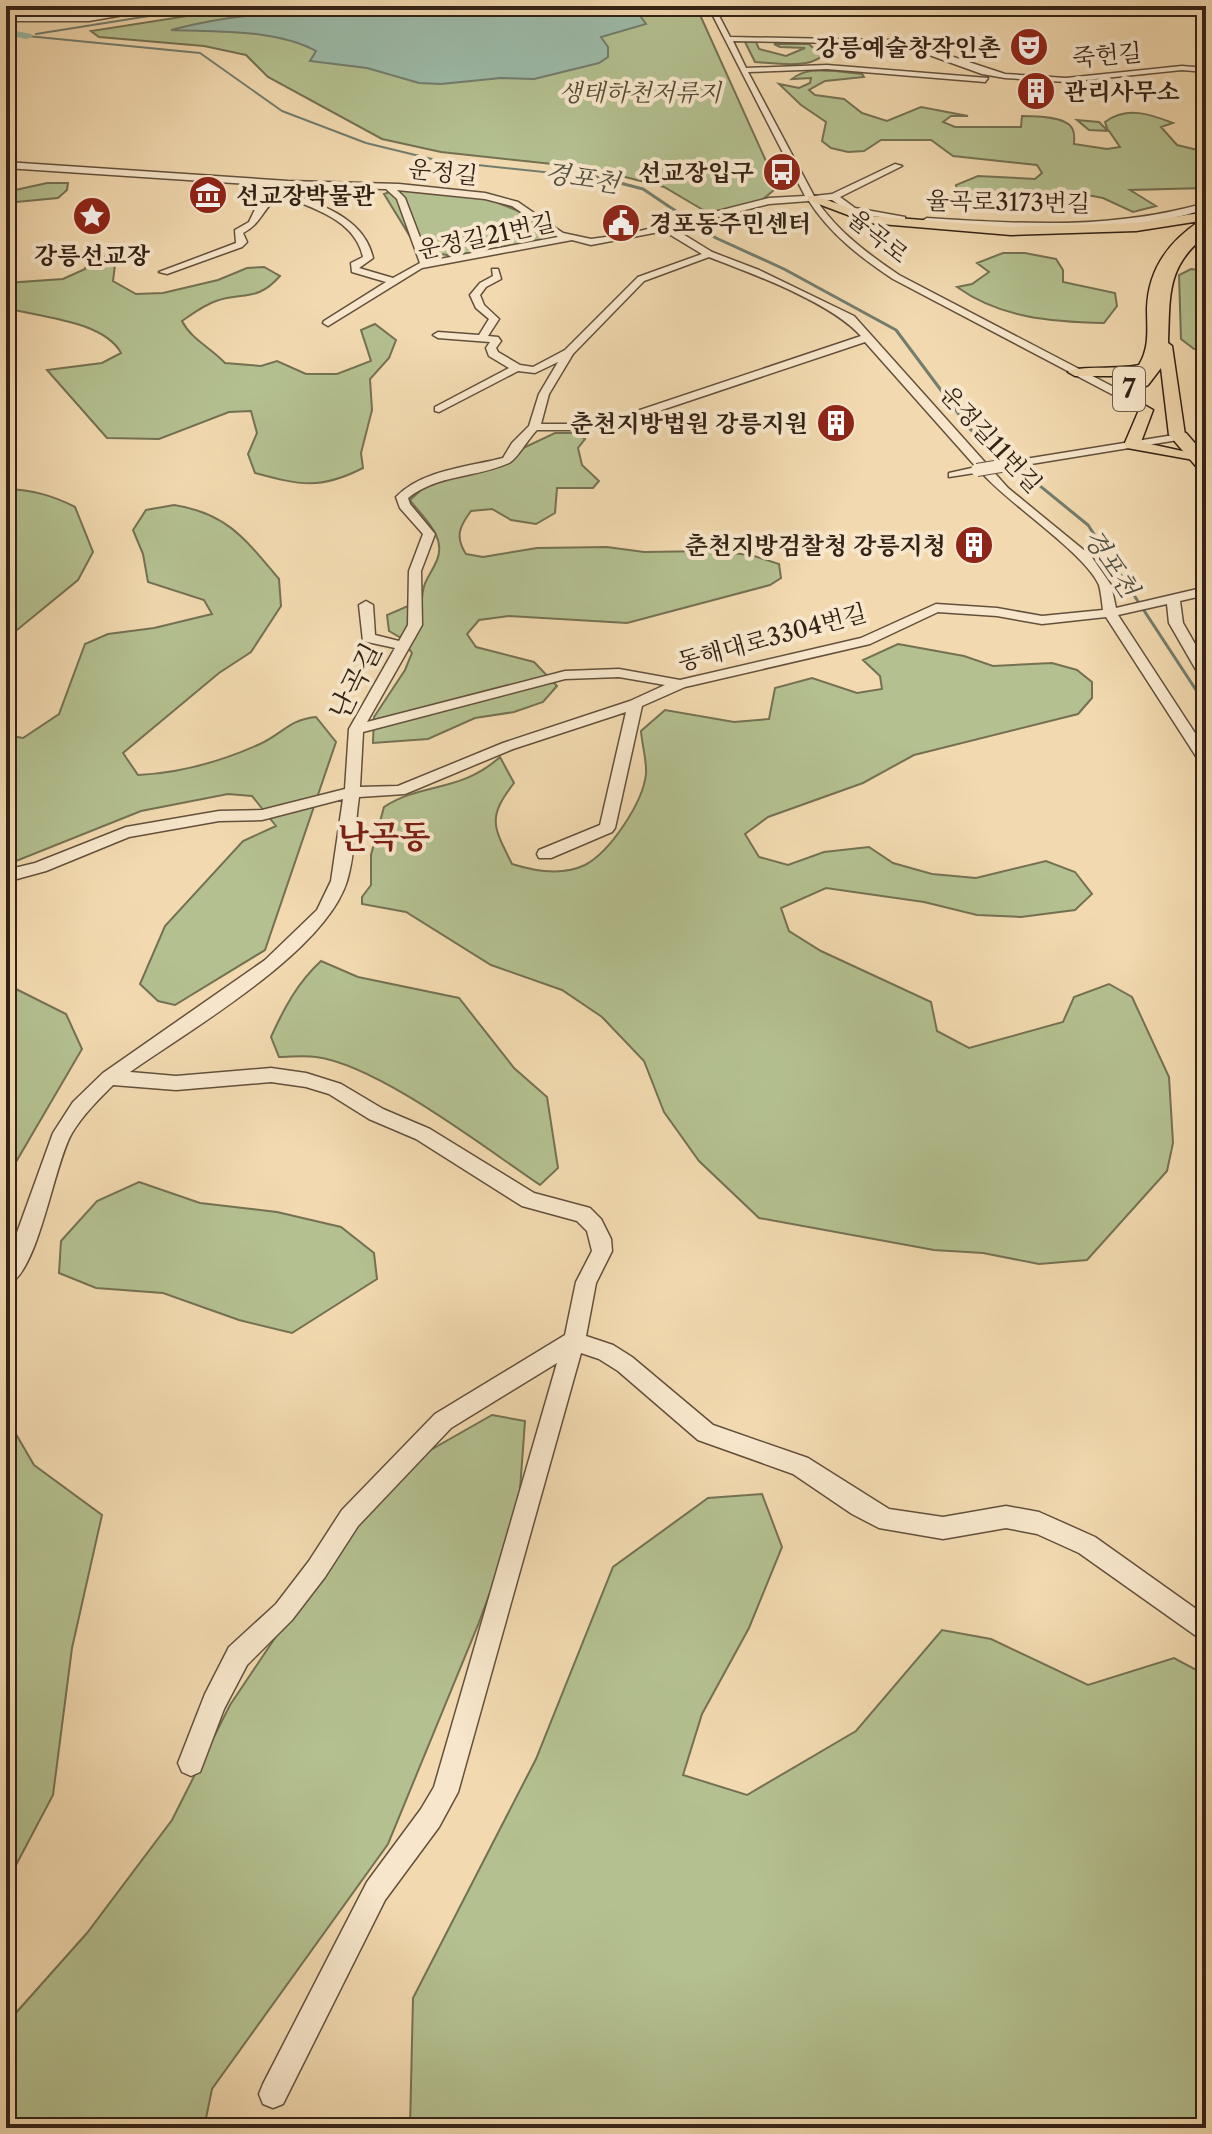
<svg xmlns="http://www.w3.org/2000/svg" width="1212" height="2134" viewBox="0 0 1212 2134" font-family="'Libre Caslon Text','Noto Serif KR',serif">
<rect width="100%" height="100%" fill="#f2d9af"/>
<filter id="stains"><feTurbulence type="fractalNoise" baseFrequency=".0025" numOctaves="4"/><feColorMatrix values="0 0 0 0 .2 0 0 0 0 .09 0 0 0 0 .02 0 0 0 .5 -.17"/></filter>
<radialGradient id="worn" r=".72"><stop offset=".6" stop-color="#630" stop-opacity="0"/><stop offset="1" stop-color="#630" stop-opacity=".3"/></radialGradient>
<path fill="#b4c090" stroke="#747153" stroke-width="2" d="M251,6H696L775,181V189L762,200L710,214L664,187L590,168L441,152L382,139L268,77L246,55L204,46L99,37L91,31Z
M745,42H756L759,49L786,56L805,48L780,47L774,44H809L822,56C808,69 773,63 755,62Z
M835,71L862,74L864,77L825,81L809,90L815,95L844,99L862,113L887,121L921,107L968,116H951L943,122L955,127H1021L1022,116C1035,116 1068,116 1073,130C1075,135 1074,139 1074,144L1107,149L1120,147L1109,131L1089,130L1077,120L1099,122L1108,131L1105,122C1127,106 1150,114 1173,123L1161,127L1177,145L1206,152V188L1130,190L1156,206L1133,212L1103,198L1072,192L1049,197L970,198L957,190L956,185L978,176L1035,179L1042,173L1037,165L953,156L931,140H881L864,151L848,152L831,148L822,141L826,122L801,105L779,84L799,88L810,83L811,78L792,79C804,69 820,70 835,71Z
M47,183H68L67,190L58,198L6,203V192Z
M398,189L481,196L516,210L561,236L454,256L419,251L384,194Z
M1003,253H1025L1056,259L1063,270V282L1115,293L1117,306L1104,323C1052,322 1000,318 957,287L972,284L989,272L977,263Z
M110,255L115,265L113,281L136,294L163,293L218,280L247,268L264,267L280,276C256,303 243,291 216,301C204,305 192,314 182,321C191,339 211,348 225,363L261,366L277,361L306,374H337L371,361L361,330L375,324L396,340L389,358L370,379L372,410L361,453L363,468C320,490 300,485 255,473L248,454L257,433L251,411L229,412L159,439L107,438L47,370L102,363L121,353C104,321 40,317 6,308V283L63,279L85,269L88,258Z
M1191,269L1206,271V347L1194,349L1181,339L1179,275Z
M555,433H575L585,439L578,448L582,465L599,481L593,488H557L555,513L536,524L511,520L492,509L471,511C459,527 455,537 466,554L483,557L537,548L607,547L644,552L710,551L751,555L779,564L781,578L770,585L627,623L509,616L479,620L467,634L476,647L534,662L557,686L543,702L514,712L475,718L428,739L373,743L374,717L405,670L412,653L401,638L389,631L387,615L422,600C423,579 430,577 437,560C447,536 422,517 410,500L434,478L489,464Z
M6,489C32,490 52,495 75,507L93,552L78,580L6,639Z
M174,505C227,513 246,540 279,579L281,606L251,652L219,673L123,753L138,775C181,773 220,762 260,744C284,733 288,720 316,717L336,742L265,950L175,1005L158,1001L140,984L165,926L243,841L276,826L252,796L228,794L141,811L6,865V735L23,738L59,714L85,644L108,634L154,628L212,614L204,600L148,582L143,554L133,530L146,510Z
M898,644L964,656L993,666L1052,663L1077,670L1092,682V698L1078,714L914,755L863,783L768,817L745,834L759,857L788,865L824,852L869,847L893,863L932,874L976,878L1046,861L1075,872L1092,894L1075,910L1021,917L977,915L924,902L826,888L781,908L789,931L821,951L931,1002L937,1031L969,1048L1063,1022L1074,997L1109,984L1132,997L1169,1077L1173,1143L1167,1171L1087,1260L1039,1264L983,1253L934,1250L759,1218L699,1161L664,1112L644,1061L602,1017L562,990L491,965L406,912L362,904V897L371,885V855L384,807C422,782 460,793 500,757L514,783C487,818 493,826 512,864C534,871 562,876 585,865C611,851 643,802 646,774C647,761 642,745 641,731L665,710L734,722L769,719L775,688L812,678L857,693L882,689L880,676L863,660Z
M321,961L358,977L459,998L514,1068L547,1097L558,1168L540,1185C485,1148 378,1065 316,1057C304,1055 291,1057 279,1057L271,1037C284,1008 298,982 321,961Z
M6,984L66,1014L82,1049L6,1179Z
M139,1182L200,1203L277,1212L341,1227L374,1253L377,1279L292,1333L239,1320L163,1293L96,1288L59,1273L61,1241L97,1201Z
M492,1415L525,1421L518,1517L478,1625L388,1844L212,2089L204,2128H6V2024L87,1933L172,1820L230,1705L360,1511L420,1456Z
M6,1417L34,1465L102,1515L72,1648L53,1795L6,1884Z
M762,1494L782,1547L749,1628L702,1714L683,1775L747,1795L856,1731L942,1630L991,1639L1088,1685L1174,1658L1206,1675V2128H410L413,1998L536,1759L613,1567L708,1498Z"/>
<path fill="#9cbaa8" stroke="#727d6e" stroke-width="2" d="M595,6H633L646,24L601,37L608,47V57L599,63L534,79L501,78L441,84L419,83L367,68L310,61L316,51C277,29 216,32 171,30C282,0 403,13 517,15C543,15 569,8 595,6Z"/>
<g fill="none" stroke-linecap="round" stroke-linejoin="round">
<path stroke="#727d6e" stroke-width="2" d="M36,34L212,6
M27,36L200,53L282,111L366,143L440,161L601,178"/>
<path stroke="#727d6e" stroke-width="3" d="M593,176L643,189L716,238L784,269L896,330L970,429L1088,525L1198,693"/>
<path stroke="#727d6e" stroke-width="4" d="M1197,691L1206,706"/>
<path fill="#9cbaa8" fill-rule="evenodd" d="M6,29L31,34L33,36L27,39L6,35Z"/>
<defs>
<path id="minor" d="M159,6H175L89,21H6V17H89Z
M708,6H714L730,37L889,40L911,43L1005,74L1066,78L1182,66L1206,68V72L1182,70L1066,82L1005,78L982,74L907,47L889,44L733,41L746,68L827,65L988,78L985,82L827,69L748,72L814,196L832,194L895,164L902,166L840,197L855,208L905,217V221L849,212L832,200L817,201C838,232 868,254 899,275L1125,393V397H1117L893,279C860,257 830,234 809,201L769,204L673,228L712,252L759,270L854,316L1008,488L1091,556L1111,585L1116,608L1206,587V595L1180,601L1183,623L1206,663V679L1199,675L1169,623L1167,604L1118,615L1206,750V766L1201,764L1106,617L1042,624L997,616L938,612L870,644L685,687L642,706L615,828L612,832L551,858H539L537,854L539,850L600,825L626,712L513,749L405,794L359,797C355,824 355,855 347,881C325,952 191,1029 130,1072L176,1076L271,1068L306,1073L341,1084L383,1109L430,1129L534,1193L590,1208L601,1219L611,1239L612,1251L596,1283L586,1336L613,1345L632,1357L713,1425L808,1458L889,1509L943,1517L1006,1506L1039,1512L1095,1537L1206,1616V1643L1079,1553L1037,1534L1006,1528L943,1539L879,1528L852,1514L793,1474L698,1440L618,1371L599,1359L581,1353L458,1792L439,1827L385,1900L283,2104L273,2108L263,2104L259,2094L263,2084L367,1882L421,1809L434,1787L557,1363L451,1428L358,1526L325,1577L292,1620L247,1665L224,1709L200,1772L191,1776L182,1772L178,1763L205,1694L229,1647L276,1604L309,1561L342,1510L435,1414L565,1335L576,1282L592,1251L587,1231L577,1221L522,1206L416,1139L369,1119L329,1094L306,1087L271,1082L176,1090L113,1085C98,1100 83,1115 72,1133C53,1165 39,1274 6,1286V1263L53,1133L73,1102L103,1073L265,960L317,910L331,881L343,799L262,820L219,821L129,837L46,871L6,882V870L35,863L126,827L219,811L262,810L345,789L349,729L395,648L363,641L359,605L366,601L373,605L375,635L399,641L408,625L409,571L423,534L400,508L396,497C422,470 468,467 503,458L512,443L529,426L539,394L558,362L535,373L518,371L439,412L435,411V407L509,368L489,356L486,348L490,342L438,338L433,335L438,332L479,335L489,319L476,308L470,295L480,283L493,276L492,269H498L501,279L486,287L480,295L484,305L499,319L488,336L498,337L501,341L496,348L498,352L520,365L533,367L565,350L638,277L702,254L664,231L591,245L572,240L422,268L328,326L323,323L324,321L386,282L352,272L351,263L363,257C355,219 312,208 280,195C262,209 262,223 243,233L247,242L242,247L167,274L159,272L236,243L235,230L249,222L258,203L280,186L6,168V162L288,181L399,184L485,193L518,202L563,233L591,239L628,234L769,198L805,196ZM290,187L386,189L397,199L420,263L393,278L359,268L373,258C364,217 320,205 285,191ZM397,190L485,199L512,206L558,237L429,261L405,198ZM709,257C753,274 830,302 861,336L619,417L587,424H541L549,394L573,354L644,281ZM865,342L976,467L949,473V477L981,472C1009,504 1085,553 1099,585C1101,592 1102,602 1103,610L1042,616L997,608L936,604L861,638L680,680L619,669L565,671L367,722L422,625L421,571L435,534L410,504L408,498C438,474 476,478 509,463C517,459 528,439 537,430H587L626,422ZM619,677L665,685L630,701L503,743L398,786L360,787L363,732L565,679Z
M1187,6H1195L1206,13V18Z
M1206,203V209C1115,238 1021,230 927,224L922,221L927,218C1025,224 1110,230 1206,203Z
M1180,434L1186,437L1184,439L1025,465L1019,462L1025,459Z"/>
<path id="major" d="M808,196H816L871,216L1011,227L1136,223L1206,212V235C1166,267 1170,295 1168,343L1172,346L1185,435L1177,440L1169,435L1161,368L1148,385L1128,396L1121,392L1131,376H1075L1068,372C1077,365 1121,370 1139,365C1150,347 1147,329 1147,309C1148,270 1168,242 1200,221L1136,231L1011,235L869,223L808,200Z
M1146,406L1153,410L1141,442L1205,456V462L1127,448L1124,445L1139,410Z"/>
<path id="highway" d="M1180,432L1186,433L1206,456V472L1200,471L1171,437Z"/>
</defs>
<use href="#minor" stroke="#63503c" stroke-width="3"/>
<use href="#major" stroke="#332216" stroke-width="3"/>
<use href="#highway" stroke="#332216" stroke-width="3"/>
<use href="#minor" fill="#f7e6cb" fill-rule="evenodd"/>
<use href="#major" fill="#f2d9af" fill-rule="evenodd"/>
<use href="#highway" fill="#f2d9af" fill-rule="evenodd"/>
<defs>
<path id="minor-bridge" d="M977,470L1025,462"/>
</defs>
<use href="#minor-bridge" stroke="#63503c" stroke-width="14" stroke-linecap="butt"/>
<use href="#minor-bridge" stroke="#f7e6cb" stroke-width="12"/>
</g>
<defs>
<symbol id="theatre-disc" viewBox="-11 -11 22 22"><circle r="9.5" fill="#8f2418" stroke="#f7e6cb"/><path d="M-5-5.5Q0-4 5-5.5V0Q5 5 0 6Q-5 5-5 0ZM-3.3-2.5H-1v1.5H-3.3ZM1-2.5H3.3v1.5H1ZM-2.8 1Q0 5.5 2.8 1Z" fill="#fff"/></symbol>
<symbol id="building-disc" viewBox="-11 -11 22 22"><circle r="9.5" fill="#8f2418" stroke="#f7e6cb"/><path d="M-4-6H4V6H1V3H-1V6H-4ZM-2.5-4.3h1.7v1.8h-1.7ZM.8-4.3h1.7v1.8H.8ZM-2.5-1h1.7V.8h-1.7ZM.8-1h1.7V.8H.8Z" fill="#fff"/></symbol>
<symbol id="bus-disc" viewBox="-11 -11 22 22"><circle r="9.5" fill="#8f2418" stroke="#f7e6cb"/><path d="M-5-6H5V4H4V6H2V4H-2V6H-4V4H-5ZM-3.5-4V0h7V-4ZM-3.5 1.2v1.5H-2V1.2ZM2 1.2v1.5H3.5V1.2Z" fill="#fff"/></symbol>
<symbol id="museum-disc" viewBox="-11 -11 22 22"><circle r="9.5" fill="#8f2418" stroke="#f7e6cb"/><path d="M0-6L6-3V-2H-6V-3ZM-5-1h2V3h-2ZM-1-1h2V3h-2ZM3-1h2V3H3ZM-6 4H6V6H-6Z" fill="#fff"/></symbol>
<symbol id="sight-disc" viewBox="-11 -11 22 22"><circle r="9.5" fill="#8f2418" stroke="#f7e6cb"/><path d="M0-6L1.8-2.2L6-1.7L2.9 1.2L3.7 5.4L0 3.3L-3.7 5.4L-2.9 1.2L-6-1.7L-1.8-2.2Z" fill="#fff"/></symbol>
<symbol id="civic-disc" viewBox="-11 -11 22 22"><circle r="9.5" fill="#8f2418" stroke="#f7e6cb"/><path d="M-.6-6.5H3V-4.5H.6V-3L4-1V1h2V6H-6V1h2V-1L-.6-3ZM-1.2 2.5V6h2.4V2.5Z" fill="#fff"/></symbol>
</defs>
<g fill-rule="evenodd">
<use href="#theatre-disc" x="1007" y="25" width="44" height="44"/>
<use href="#building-disc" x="1014" y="69" width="44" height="44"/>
<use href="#bus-disc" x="760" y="150" width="44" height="44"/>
<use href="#museum-disc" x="186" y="173" width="44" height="44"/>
<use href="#sight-disc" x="70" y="194" width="44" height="44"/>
<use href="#civic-disc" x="599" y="201" width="44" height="44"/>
<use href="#building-disc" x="814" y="401" width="44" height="44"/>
<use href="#building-disc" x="952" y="523" width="44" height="44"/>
</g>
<g text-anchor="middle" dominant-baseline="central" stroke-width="8" stroke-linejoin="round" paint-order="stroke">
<g font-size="24" font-weight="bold" fill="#332216" stroke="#f7e6cb" text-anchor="end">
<text x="1001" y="47">강릉예술창작인촌</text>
<text x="1064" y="91" text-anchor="start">관리사무소</text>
<text x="754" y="172">선교장입구</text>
<text x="236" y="195" text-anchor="start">선교장박물관</text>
<text x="649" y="223" text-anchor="start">경포동주민센터</text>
<text x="92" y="255" text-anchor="middle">강릉선교장</text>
<text x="808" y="423">춘천지방법원 강릉지원</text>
<text x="946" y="545">춘천지방검찰청 강릉지청</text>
</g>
<g font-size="24" fill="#332216" stroke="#f7e6cb">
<text transform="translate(1107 55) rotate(-5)">죽헌길</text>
<text transform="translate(443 172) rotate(6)">운정길</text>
<text transform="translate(1008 202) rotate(1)">율곡로3173번길</text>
<text transform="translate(486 236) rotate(-12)">운정길21번길</text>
<text transform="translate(878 236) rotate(39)">율곡로</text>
<text transform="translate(991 439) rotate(47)">운정길11번길</text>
<text transform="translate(772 637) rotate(-15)">동해대로3304번길</text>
</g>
<g font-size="24" font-style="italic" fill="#534a34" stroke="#f7e6cb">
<text x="640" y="92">생태하천저류지</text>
</g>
<g font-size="26" font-style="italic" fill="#525042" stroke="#f7e6cb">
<text transform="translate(582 178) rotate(9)">경포천</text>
<text transform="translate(1111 563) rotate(56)">경포천</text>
</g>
<rect fill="#f7e6cb" stroke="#6e5d4c" stroke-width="2" x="1113" y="367" width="32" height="44" rx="6"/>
<g font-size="26" font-weight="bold" fill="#332216">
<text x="1129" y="389">7</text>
</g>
<g font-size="28" fill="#332216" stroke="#f7e6cb">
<text transform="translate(355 681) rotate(-63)">난곡길</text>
</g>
<g font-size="32" font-weight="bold" fill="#7a1f14" stroke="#f7e6cb">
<text x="384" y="836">난곡동</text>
</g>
</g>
<rect width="1212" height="2134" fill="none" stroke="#f2d9af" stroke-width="32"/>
<rect x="8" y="8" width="1196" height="2118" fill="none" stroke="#332216" stroke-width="4"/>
<rect x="16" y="16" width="1180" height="2102" fill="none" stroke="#332216" stroke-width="2"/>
<rect width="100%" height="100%" filter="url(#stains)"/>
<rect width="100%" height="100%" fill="url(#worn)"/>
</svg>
